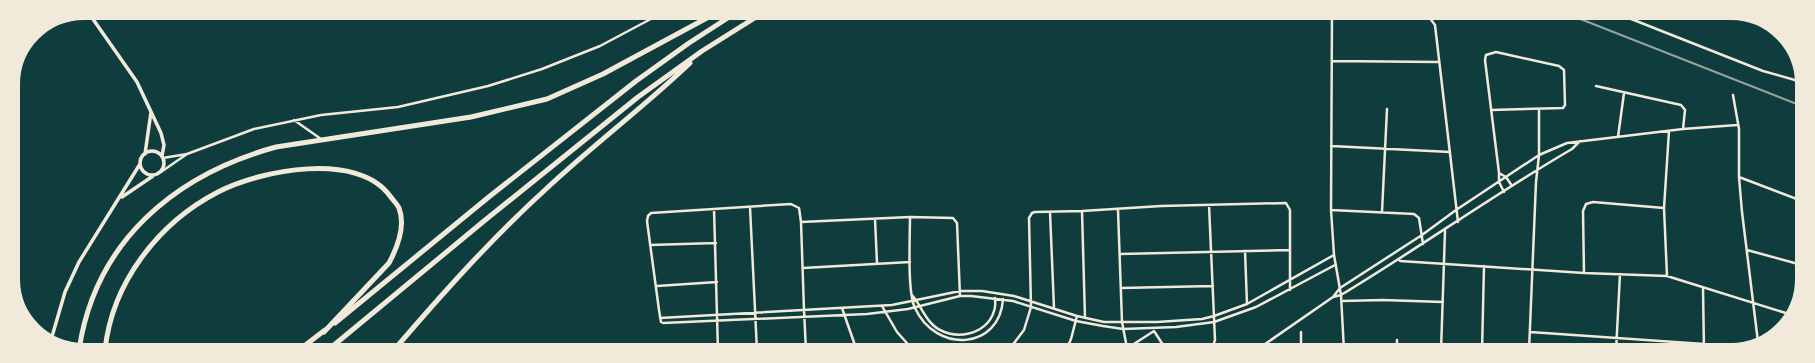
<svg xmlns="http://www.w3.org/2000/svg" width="1815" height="363" viewBox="0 0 1815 363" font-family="Barlow,sans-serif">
<rect width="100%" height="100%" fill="#0f3d3e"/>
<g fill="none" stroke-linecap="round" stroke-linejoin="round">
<path stroke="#f1e9da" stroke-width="2.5" d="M1332,12L1331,210L1334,255L1341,295L1344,351
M1413,13L1429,17L1435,25L1458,222
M1616,13L1763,71L1802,82
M1332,61L1438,62
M1596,86L1681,105L1685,110L1683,129
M1733,95L1739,129V177L1742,212L1758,342
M1491,110L1563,108L1565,105L1564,70L1559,66L1496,52L1486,55L1485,60L1499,173V182L1504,192
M294,120L321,139
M1669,131L1664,208L1667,276L1789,314
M1618,137L1624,93
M1331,146L1450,152
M163,158L187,154
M161,172L187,154L254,129L321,115L398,107L488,86L542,69L600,46L664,12
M1499,173L1506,177L1512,186
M1739,177L1802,201
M1209,205L1215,340L1211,351
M750,207L757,351
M714,209L718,351
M1118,210L1122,322L1127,348L1129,351
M1331,210L1414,214L1419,218L1423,244
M1082,211L1085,318
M1050,212L1054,308
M1382,212L1387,109
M910,217C910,237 907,292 915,308C936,354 1000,350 1003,299
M875,219L877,263
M801,222L910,217L953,218L957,223L960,296
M650,245L716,243
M1747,250L1802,265
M1245,251L1247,304
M1120,254L1290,250
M1400,261L1584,273L1667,276
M803,268L910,262
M1584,273L1583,211L1586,204L1593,202L1664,208
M657,286L717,282
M1121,288L1213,286
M1703,288L1704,351
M912,295C920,304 924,317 933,325C951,342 987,336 994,311C996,307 995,302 995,298
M1333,297L1341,295C1419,248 1493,195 1572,149L1580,141
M1342,301L1383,300L1443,302
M882,306L897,332L914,351
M842,308L857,351
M660,318L892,305L960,291H982L1014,296L1077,316L1104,322H1157L1202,319L1214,316L1247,304L1334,255
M1154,331L1167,351
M1530,332L1704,344
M806,351L804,310L801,222L799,208L791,204L651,213L648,216L647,221L659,310L661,322L663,323L867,314L908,309L960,296H971L1013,301L1076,321L1103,326L1123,329L1176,327L1214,322L1256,307L1335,265
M853,351L857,350
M1008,351L1024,330L1031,307L1029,218L1032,213L1035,212L1082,211L1161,206L1286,203L1290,210V290
M1066,351L1071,339L1077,316
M1123,351L1154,331
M1255,351L1333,297L1340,288L1422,235L1456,210L1539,155L1567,143L1683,129L1737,125
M1301,351V332
M1397,351V340
M1441,351L1445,231
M1482,351L1484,266
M1529,351L1536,182L1539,155V110
M1616,351L1620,274"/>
<path stroke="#f1e9da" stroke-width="3.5" d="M88,12L137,82L161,133L164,145L162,156
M140 163a12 12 0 1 1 24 0a12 12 0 1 1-24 0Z
M145,154L151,112
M122,197L153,176
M51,340L65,292L79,262L140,164"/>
<path stroke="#f1e9da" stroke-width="5" d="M335,323L490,196L636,81L689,43L737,12
M79,350C95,242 174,175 276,147L471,117L547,99L603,74L718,12
M105,350C112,283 158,223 218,192C260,170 358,151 390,196C393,200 397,204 399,208C406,226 397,248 389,263L324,332
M299,350L325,330
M328,350L484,221L638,97L702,51L764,12
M394,350C442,294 491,239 546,189C593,145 644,107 690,63"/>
<path stroke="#97a49c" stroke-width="2" d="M1565,13L1802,106"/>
</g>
<path d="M0 0H1815V363H0ZM84 19H1731A65 65 0 0 1 1796 84V279A65 65 0 0 1 1731 344H84A65 65 0 0 1 19 279V84A65 65 0 0 1 84 19Z" fill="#f1e9da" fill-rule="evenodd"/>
<path fill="none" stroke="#f1e9da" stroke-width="2" d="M84 19H1731A65 65 0 0 1 1796 84V279A65 65 0 0 1 1731 344H84A65 65 0 0 1 19 279V84A65 65 0 0 1 84 19Z"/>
</svg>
